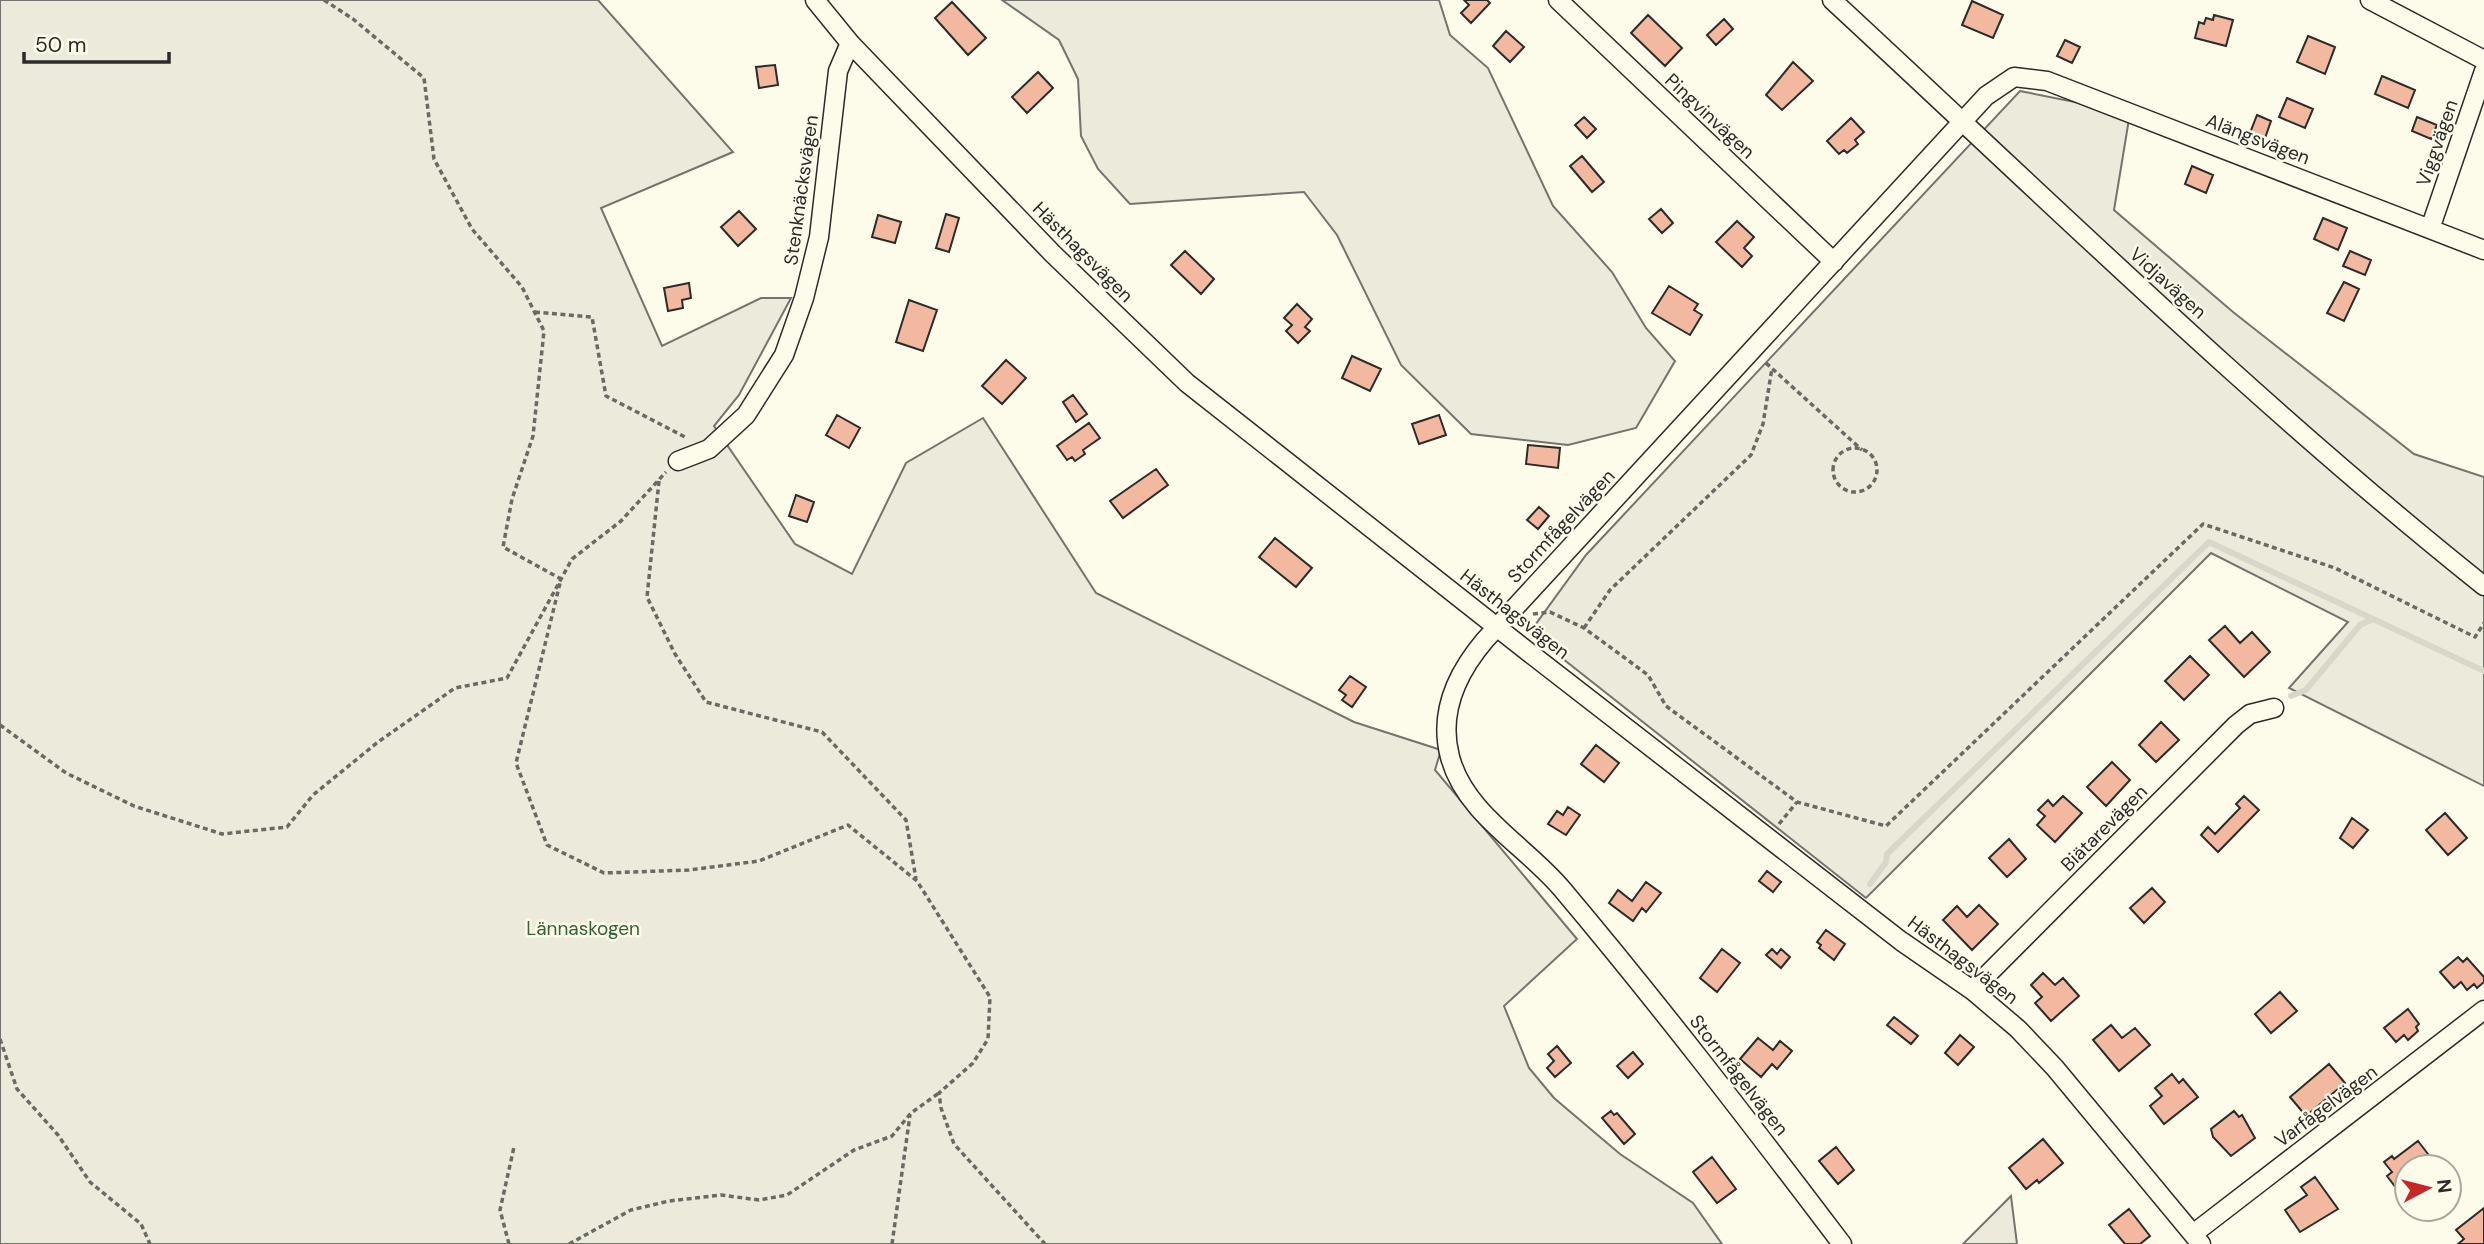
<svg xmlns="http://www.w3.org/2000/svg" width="2484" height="1244" viewBox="0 0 2484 1244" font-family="'DM Sans',sans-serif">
<rect width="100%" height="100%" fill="#fdfbea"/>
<path fill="#ecebdb" stroke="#74746e" stroke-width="2" d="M0,0H598L733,152L601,208L662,346L761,298H791L739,395L714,426L795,544L852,574L906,463L983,418L1096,593L1354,722L1441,750L1435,770L1577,939L1504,1006L1529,1068L1554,1098L1620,1154L1693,1203L1722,1244H0Z
M1002,0H1439L1450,35L1488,68L1553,206L1612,272L1646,328L1675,361L1636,428L1568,445L1471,434L1401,365L1337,235L1304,192L1130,204L1098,169L1081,136L1078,79L1059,40Z
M2020,91L2130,113L2114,210L2233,312L2414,454L2484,477V786L2289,688L2348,622L2211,553L1866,898L1553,651L1533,628L1586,555Z
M2011,1196L2017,1244H1963Z"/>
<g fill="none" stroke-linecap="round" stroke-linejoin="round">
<path stroke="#d8d7c9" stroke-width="6" d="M2291,696L2306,690L2360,625L2371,620
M1870,884L1886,862L1887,854L2209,542L2484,671"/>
</g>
<path fill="#f2b8a0" stroke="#2b2b2b" stroke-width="2" d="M1464,0H1487L1490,3L1471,23L1461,13L1469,5Z
M1972,1L2003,15L1993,38L1962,25Z
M952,2L986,38L968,55L935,18Z
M1648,15L1682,48L1665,66L1631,33Z
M2214,15L2233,20L2226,46L2195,38L2199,22L2204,24L2206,18L2213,20Z
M1724,19L1733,29L1716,45L1707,35Z
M1506,31L1524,47L1510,62L1493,46Z
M2308,36L2335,47L2325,74L2297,62Z
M2065,40L2080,47L2072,63L2057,56Z
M1793,62L1813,81L1782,110L1766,95Z
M775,65L778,85L759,88L756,67Z
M1038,72L1053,88L1027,113L1012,97Z
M2382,76L2415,90L2408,108L2375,94Z
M2287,98L2313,109L2305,128L2279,117Z
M2257,115L2271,121L2265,138L2250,133Z
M1584,117L1596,129L1587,138L1575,125Z
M2417,117L2437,125L2431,139L2412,131Z
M1851,118L1864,132L1855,140L1858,144L1847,153L1844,150L1839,154L1827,141Z
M1582,156L1604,182L1592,192L1570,166Z
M2192,166L2213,175L2206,193L2185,184Z
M1661,209L1673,223L1662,233L1649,219Z
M739,211L756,229L738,246L721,227Z
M946,214L959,218L949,252L936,248Z
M878,215L901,222L895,243L872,237Z
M2323,218L2347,228L2338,250L2314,239Z
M1737,221L1754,237L1744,248L1752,256L1742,267L1716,242Z
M1185,251L1214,279L1201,294L1171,265Z
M2350,251L2371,260L2365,275L2343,266Z
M2344,282L2359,289L2344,321L2327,313Z
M689,283L691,298L682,300L683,308L668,311L664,288Z
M1669,286L1698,304L1694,310L1702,315L1690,335L1652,313Z
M909,300L937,310L923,351L896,342Z
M1297,304L1312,319L1305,327L1310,331L1298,343L1286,331L1292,325L1284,318Z
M1352,356L1381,369L1370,391L1342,378Z
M1006,360L1026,378L1002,404L982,386Z
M1073,395L1087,414L1076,422L1063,402Z
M837,415L860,428L849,448L826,435Z
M1439,415L1446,435L1419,444L1412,424Z
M1089,423L1100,438L1083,450L1085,454L1075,461L1072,457L1067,460L1057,446Z
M1528,445L1560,448L1558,468L1526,464Z
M1156,469L1168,485L1123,518L1110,501Z
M796,495L814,502L807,522L789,516Z
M1539,507L1549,516L1538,529L1527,520Z
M1275,538L1312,568L1296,587L1259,557Z
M2225,626L2240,643L2252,632L2270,652L2244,677L2209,640Z
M2190,656L2209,675L2184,700L2165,681Z
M1350,676L1366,687L1352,707L1342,700L1346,695L1339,690Z
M2161,722L2179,740L2156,762L2139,745Z
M1596,745L1619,763L1604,782L1581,764Z
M2112,762L2130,780L2106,806L2087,787Z
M2063,796L2082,813L2055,842L2037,825L2045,816L2038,810L2048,800L2053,806Z
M2244,796L2259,810L2218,852L2201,835L2208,827L2215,834L2240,808L2236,804Z
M1568,807L1580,815L1566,835L1548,824L1557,811L1563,815Z
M2445,813L2467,838L2448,855L2426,830Z
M2352,818L2368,830L2353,848L2340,838Z
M2009,839L2026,859L2007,877L1989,858Z
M1767,871L1781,882L1773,892L1759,881Z
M1646,882L1661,893L1646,912L1642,908L1633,921L1609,903L1618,890L1632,901Z
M2152,888L2165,902L2144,923L2130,908Z
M1979,905L1998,924L1972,950L1943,920L1957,906L1967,917Z
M1826,930L1845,944L1834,960L1819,948L1821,945L1817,942Z
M1722,949L1740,963L1717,992L1700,978Z
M1772,949L1777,954L1781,949L1790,957L1781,968L1766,955Z
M2458,957L2463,962L2467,958L2484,977V982L2477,988L2474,984L2467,990L2461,982L2454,988L2440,972Z
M2043,973L2055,985L2063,978L2079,996L2051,1021L2035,1003L2042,997L2031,985Z
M2280,992L2297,1011L2271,1033L2255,1014Z
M2408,1009L2419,1024L2416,1027L2418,1031L2408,1040L2404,1035L2396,1042L2384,1028Z
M1894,1017L1918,1036L1911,1044L1887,1025Z
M2111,1025L2122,1038L2135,1028L2150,1045L2119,1071L2093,1040Z
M1960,1035L1974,1047L1958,1065L1945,1053Z
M1758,1038L1773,1050L1780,1041L1792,1051L1777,1069L1772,1064L1761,1077L1740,1059Z
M1557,1046L1571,1063L1555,1077L1547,1068L1554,1061L1548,1054Z
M1633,1052L1643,1064L1628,1078L1617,1066Z
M2329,1064L2345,1083L2306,1116L2290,1097Z
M2172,1074L2179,1083L2183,1079L2198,1097L2164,1124L2150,1106L2162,1096L2155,1088Z
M1611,1111L1614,1115L1617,1113L1635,1134L1624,1144L1602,1118Z
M2234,1111L2239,1117L2242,1115L2255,1138L2231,1156L2213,1137L2211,1129Z
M2043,1139L2063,1163L2039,1183L2037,1180L2026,1189L2009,1168Z
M2418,1141L2428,1154L2420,1161L2425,1167H2407V1188L2400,1193L2387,1176L2392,1172L2384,1162L2392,1156L2394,1159Z
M1836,1147L1854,1170L1838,1184L1819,1161Z
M1712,1157L1736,1189L1717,1203L1693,1172Z
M2315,1177L2338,1209L2300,1232L2285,1210L2307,1195L2301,1187Z
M2484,1208V1244H2458L2464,1239L2456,1230Z
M2129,1209L2150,1236L2140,1244H2125L2109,1225Z"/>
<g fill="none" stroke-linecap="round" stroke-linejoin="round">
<defs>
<path id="street" d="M815,0L850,43L1053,254L1187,383L1522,647L1901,941L1972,990L2018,1029L2055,1068L2201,1244
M1558,0L1834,262
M1832,0C2046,198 2256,404 2484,586
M2370,0L2484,60
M2430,229L2484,71
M678,461L709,449L746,415L784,355L804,298L819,237L838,71L850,43
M1972,990L2236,725L2250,714L2274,708
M2193,1234L2484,1010
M1842,1244C1751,1124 1659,1004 1562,889C1526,846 1465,814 1450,757C1438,712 1457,673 1485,640L1986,96L2014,77L2047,81L2484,250"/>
</defs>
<use href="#street" stroke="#2b2b2b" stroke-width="21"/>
<path stroke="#6a6964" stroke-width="3.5" stroke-dasharray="5 3.5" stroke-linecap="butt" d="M324,0L353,19L424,78L434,159L472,229L522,287L544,331L533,436L512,499L503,547L561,579L516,763L547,845L604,873L689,870L759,861L848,825L917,881L990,997L988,1039L973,1063L939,1093L941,1108L954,1144L1045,1244
M535,312L592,317L606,396L687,438
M1766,363L1862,450
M1833 470a22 22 0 1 1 44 0a22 22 0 1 1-44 0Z
M659,481L647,597L675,654L706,702L822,732L906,820L916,879
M1533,614L1550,612L1584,628L1648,675L1666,706L1797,802L1886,826L2203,524L2335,568L2475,637L2484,623
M1584,628L1610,590L1751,455L1763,424L1772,368
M0,725L66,773L134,806L222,834L287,827L313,795L378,742L455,688L507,678L572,559L621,521L666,472
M1779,824L1797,802
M0,1039L17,1089L58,1135L90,1182L141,1224L150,1244
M509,1244L500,1210L514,1147
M569,1244L631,1210L669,1201L721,1195L759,1200L787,1195L854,1150L892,1136L911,1113L939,1093
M892,1244L910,1115"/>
<use href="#street" stroke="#fdfbea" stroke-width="18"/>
</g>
<g text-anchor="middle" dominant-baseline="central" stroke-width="5" stroke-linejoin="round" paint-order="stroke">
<g font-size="19" fill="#2b2b2b" stroke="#fdfbea">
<text transform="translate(1710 116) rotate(43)">Pingvinvägen</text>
<text transform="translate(2258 139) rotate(21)">Alängsvägen</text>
<text transform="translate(2437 143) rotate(-71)">Viggvägen</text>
<text transform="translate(801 190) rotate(-82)">Stenknäcksvägen</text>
<text transform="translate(1083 252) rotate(45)">Hästhagsvägen</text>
<text transform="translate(2168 283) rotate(42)">Vidjavägen</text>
<text transform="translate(1561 526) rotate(-47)">Stormfågelvägen</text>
<text transform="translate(1515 614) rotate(38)">Hästhagsvägen</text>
<text transform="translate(2104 828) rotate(-45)">Biätarevägen</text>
<text transform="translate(1963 960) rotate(37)">Hästhagsvägen</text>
<text transform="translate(1739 1075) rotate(52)">Stormfågelvägen</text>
<text transform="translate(2326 1106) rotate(-37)">Varfågelvägen</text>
</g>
<g font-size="19" fill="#34623c" stroke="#fdfbea">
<text x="583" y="928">Lännaskogen</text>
</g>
</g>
<g transform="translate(2428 1188) rotate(83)"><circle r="33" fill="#fdfbea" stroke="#a9a89e" stroke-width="2"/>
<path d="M0-5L12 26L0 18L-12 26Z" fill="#c62828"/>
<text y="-10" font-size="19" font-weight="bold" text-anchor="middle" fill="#2b2b2b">N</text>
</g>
<path d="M24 52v10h145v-10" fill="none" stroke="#2b2b2b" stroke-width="3.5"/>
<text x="35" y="52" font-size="21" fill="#2b2b2b" stroke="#fdfbea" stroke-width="5" paint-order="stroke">50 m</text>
</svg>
